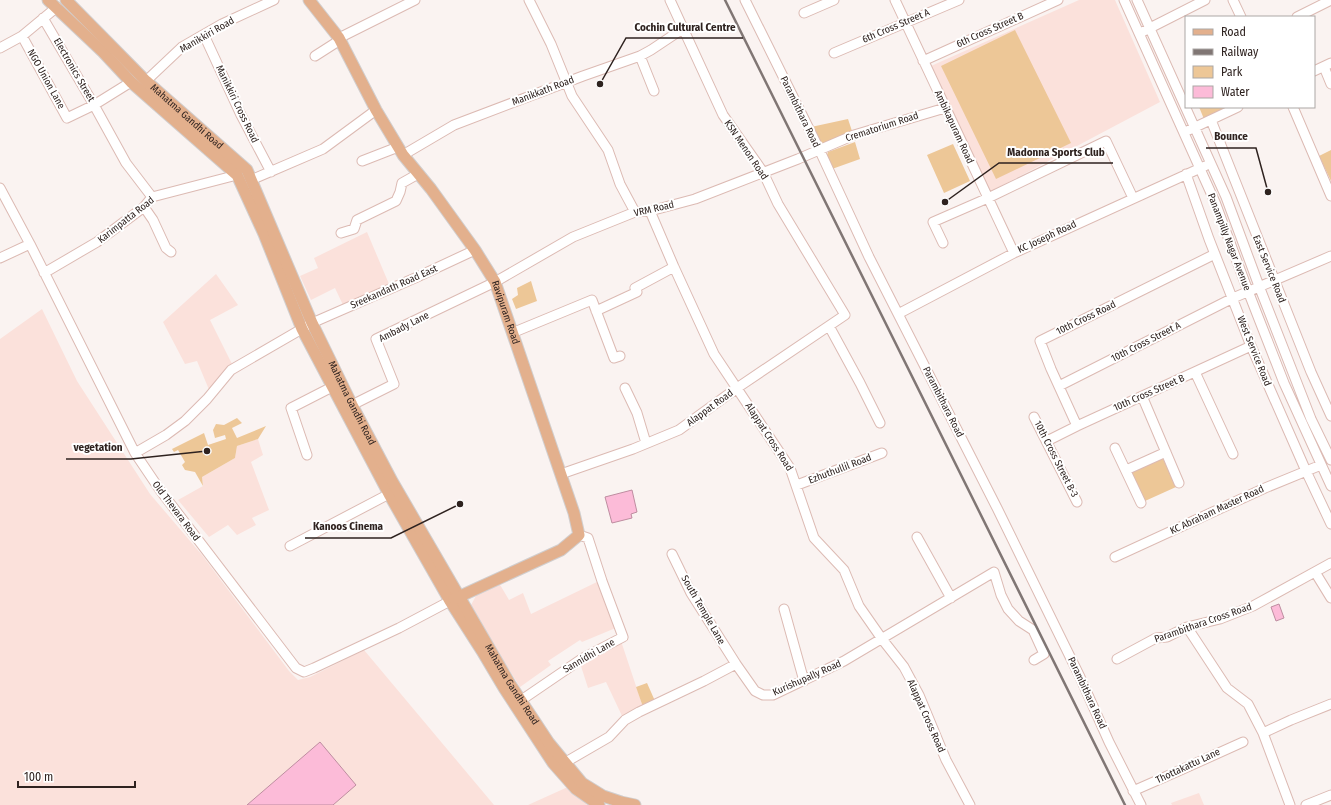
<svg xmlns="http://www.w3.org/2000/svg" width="1331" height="805" viewBox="0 0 1331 805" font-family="'Fira Sans Condensed',sans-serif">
<rect width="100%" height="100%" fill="#faf3f1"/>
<path fill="#fbe1db" d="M1079,0H1115L1160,102L988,193L931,66Z
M367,232L389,284L343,305L335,288L311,300L300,276L318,268L314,258Z
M216,274L238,305L210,320L233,366L210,392L197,361L185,364L163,322Z
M42,309L77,381L150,494L202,555L289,671L298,680L310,677L364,650L494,805H0V339Z
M258,439L263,455L251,462L269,510L252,518L256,525L237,535L228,525L209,537L178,500L203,486L202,477L235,458L237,446Z
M599,581L618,627L582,642L580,640L548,661L551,665L520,687L488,636L471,605L477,594L499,583L509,600L523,593L531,614Z
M621,641L643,707L623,718L606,682L588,688L580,663Z
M570,786L587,805H528Z
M1199,793L1204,805H1172L1171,803Z"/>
<path fill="#edc797" d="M1015,30L1071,143L996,179L941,66Z
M1199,107H1225L1226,109L1204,119Z
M848,119L852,131L820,145L811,127Z
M855,142L860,159L832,169L826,158L828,152Z
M953,144L970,181L944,193L927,155Z
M1331,150V181L1319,156Z
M531,281L537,301L516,309L512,299L518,295L517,288Z
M237,418L242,423L232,428L237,438L266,426L258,439L237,446L235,458L202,477L203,486L195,472L185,470L182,465L185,462L178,450L174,452L172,449L204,433L208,445L226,439L225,435L215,438L213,430L216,424L224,425Z
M1162,456L1176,487L1145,501L1131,474L1133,470Z
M647,683L655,701L643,707L636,687Z"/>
<path fill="#fcbbd8" stroke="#be8da0" d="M632,490L637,512L631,514L632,518L612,523L605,497Z
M1279,604L1284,618L1276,621L1271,607Z
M320,742L356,785L333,805H247Z"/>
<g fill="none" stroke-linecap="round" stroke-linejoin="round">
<defs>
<path id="minor" d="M529,0L551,44L572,96L608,150L620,184L635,212
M745,0L819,149L869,257L997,508L1080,677L1109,742L1141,805
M895,0L1014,253
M1124,0L1215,202L1248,291L1284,383L1331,486
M1137,0L1226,197L1259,286L1295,378L1311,419L1331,460
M1233,0L1241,17
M804,13L834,0
M1297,17L1331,0
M43,18L94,105L126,163L152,197
M1144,31L1205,0
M204,35L241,115L271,172
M22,36L67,118L94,105L131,82
M339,38L415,0
M0,48L22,36L57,7
M834,53L959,0
M315,56L340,40
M640,56L654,91
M923,61L1058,0
M1324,67L1331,84
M1314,71L1331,63
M146,81L182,47L222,24L274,0
M1293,107L1331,196
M1211,120L1311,372L1331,416
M1189,130L1238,107
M403,155L454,125L583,76L640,56L651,50L684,28
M362,161L398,147
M1186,174L1209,239L1251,346L1306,471L1331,524
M251,180L323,149L376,110
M0,188L30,244L135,453L160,490L296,668L304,672L314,668L399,628L450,601
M144,207L153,220L166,248L171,252
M650,211L674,267L714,354L790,468L814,538L844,570L859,606L882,639L904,667L919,695L946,760L970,805
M341,233L354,229L357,220L396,201L400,192L402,183L418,174
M943,243L933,222L988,198L1106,141L1133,198
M0,258L30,244
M44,273L97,242L144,207L152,197L237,175
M596,311L637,292L635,288L674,267
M898,314L1014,253L1205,166
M829,326L860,383L880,423
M512,333L592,300L614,358L620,356
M1195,372L1233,454
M1059,386L1233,298L1331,256
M625,388L637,413L646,443
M1142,396L1179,483
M352,405L394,384L376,339L495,282L573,237L635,212L650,211L695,199L798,159L854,135L945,108
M1034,417L1077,502
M1077,426L1051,369L1040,341L1215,254
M1047,441L1077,426L1251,346
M1115,448L1141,503
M135,453L166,435L185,421L207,399L231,370L312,323L415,278L475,250
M307,455L291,408L332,387
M1126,470L1166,452
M561,474L633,449L679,430L737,388L845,315L778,204L763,172L723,115L670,0
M797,485L882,453
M917,537L951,598
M290,546L389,494
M672,554L691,593L736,664L755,691L763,695H773L844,661L994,572L1001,595L1008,609L1019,621L1033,630L1044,654L1034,660
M1115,557L1265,488L1321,465
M1315,572L1331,598
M784,609L804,681
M1187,627L1227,688L1248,704L1263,733L1290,805
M1117,659L1156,638L1167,637L1187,627L1220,619L1253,606L1331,563
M520,701L583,658L623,637L602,581L588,538L579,535
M1263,733L1291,720L1331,704
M566,762L609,737L625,720L639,712L704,681L736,664
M1133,791L1183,769L1243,742
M1306,805L1331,795"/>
<g id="major">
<path d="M48,0L103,52L131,82L237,175L264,234L302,329L389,494L450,601L482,651L504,688L553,763L576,789L599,805"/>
<path id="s1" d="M66,0L146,81L247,170L312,323L352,405L392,481L510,684L549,743L582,783L603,796L621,802L635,805"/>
<path id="s2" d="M309,0L339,38L376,110L403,155L431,189L475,250L495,282L574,513L579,535L561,550L454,599"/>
</g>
</defs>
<use href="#minor" stroke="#dcbab3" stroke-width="11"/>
<use href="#major" stroke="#d1cece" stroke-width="13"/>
<use href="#minor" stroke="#fff" stroke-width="9"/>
<use href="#major" stroke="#e3b08d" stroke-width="11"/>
<path stroke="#807674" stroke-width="2.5" d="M725,0L1125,805"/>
</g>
<g text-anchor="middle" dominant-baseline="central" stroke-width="4" stroke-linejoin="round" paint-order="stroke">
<g font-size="10" fill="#2e221f" stroke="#fff">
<text transform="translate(896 26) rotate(-23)">6th Cross Street A</text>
<text transform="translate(990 30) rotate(-24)">6th Cross Street B</text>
<text transform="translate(207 35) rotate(-30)">Manikkiri Road</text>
<text transform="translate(74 70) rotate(60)">Electronics Street</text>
<text transform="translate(46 79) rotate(61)">NGO Union Lane</text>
<text transform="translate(543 91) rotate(-21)">Manikkath Road</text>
<text transform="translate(237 104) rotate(64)">Manikkiri Cross Road</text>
<text transform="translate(800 112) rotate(64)">Parambithara Road</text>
<text stroke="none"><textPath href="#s1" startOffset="168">Mahatma Gandhi Road</textPath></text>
<text transform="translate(882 127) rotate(-18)">Crematorium Road</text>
<text transform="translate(954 127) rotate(65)">Ambikapuram Road</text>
<text transform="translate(746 150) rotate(56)">KSN Menon Road</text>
<text transform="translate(654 209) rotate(-13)">VRM Road</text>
<text transform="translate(126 220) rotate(-38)">Karimpatta Road</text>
<text transform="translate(1047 237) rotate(-25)">KC Joseph Road</text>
<text transform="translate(1229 242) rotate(69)">Panampilly Nagar Avenue</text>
<text transform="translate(1269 269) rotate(68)">East Service Road</text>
<text transform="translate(394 287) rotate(-24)">Sreekandath Road East</text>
<text stroke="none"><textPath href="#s2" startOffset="371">Ravipuram Road</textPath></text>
<text transform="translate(1086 318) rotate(-26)">10th Cross Road</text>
<text transform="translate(404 327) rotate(-27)">Ambady Lane</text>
<text transform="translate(1146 342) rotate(-27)">10th Cross Street A</text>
<text transform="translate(1254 351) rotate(68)">West Service Road</text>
<text transform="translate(1149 393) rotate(-24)">10th Cross Street B</text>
<text stroke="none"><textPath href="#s1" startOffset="504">Mahatma Gandhi Road</textPath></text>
<text transform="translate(943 402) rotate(63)">Parambithara Road</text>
<text transform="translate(710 408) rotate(-36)">Alappat Road</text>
<text transform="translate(769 437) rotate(57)">Alappat Cross Road</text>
<text transform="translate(1056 459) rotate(63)">10th Cross Street B-3</text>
<text transform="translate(840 469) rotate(-21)">Ezhuthullil Road</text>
<text transform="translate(1217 510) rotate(-25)">KC Abraham Master Road</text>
<text transform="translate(176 511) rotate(53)">Old Thevara Road</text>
<text transform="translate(703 610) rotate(60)">South Temple Lane</text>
<text transform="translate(1203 623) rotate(-19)">Parambithara Cross Road</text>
<text transform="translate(589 656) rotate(-30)">Sannidhi Lane</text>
<text transform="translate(807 678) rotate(-24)">Kurishupally Road</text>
<text stroke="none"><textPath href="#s1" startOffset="828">Mahatma Gandhi Road</textPath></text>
<text transform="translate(1087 693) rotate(65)">Parambithara Road</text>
<text transform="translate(926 716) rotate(66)">Alappat Cross Road</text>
<text transform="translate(1188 766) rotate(-25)">Thottakattu Lane</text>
</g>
</g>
<path fill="none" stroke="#2e221f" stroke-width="1.5" d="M600 84L626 38H743M1268 192L1256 148H1206M945 202L999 163H1113M207 451L131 459H66M460 504L391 538H305"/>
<g fill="#2e221f" stroke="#fff" stroke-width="1.5">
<circle cx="600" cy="84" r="4"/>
<circle cx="1268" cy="192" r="4"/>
<circle cx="945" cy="202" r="4"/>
<circle cx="207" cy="451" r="4"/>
<circle cx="460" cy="504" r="4"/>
</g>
<g font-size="11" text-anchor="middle" font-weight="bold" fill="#2e221f" stroke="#fff" stroke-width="4" stroke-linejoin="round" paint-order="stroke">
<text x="685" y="31">Cochin Cultural Centre</text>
<text x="1231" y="140">Bounce</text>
<text x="1056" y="156">Madonna Sports Club</text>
<text x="98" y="451">vegetation</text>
<text x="348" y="530">Kanoos Cinema</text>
</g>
<rect x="1185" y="16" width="130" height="92" fill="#ffffff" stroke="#aba7a5"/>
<rect x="1193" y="29" width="20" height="6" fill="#e3b08d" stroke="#aba7a5"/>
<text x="1221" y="36" font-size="12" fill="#2e221f">Road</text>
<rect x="1193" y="49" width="20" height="6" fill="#807674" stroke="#aba7a5"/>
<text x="1221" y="56" font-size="12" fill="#2e221f">Railway</text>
<rect x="1193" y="66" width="20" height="12" fill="#edc797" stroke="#aba7a5"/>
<text x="1221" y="76" font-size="12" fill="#2e221f">Park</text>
<rect x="1193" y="86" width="20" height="12" fill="#fcbbd8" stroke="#aba7a5"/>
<text x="1221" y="96" font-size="12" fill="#2e221f">Water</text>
<path d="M18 781v6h117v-6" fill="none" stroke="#2e221f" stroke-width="2"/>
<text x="24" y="781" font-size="12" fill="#2e221f" stroke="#ffffff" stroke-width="3" paint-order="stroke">100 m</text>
</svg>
